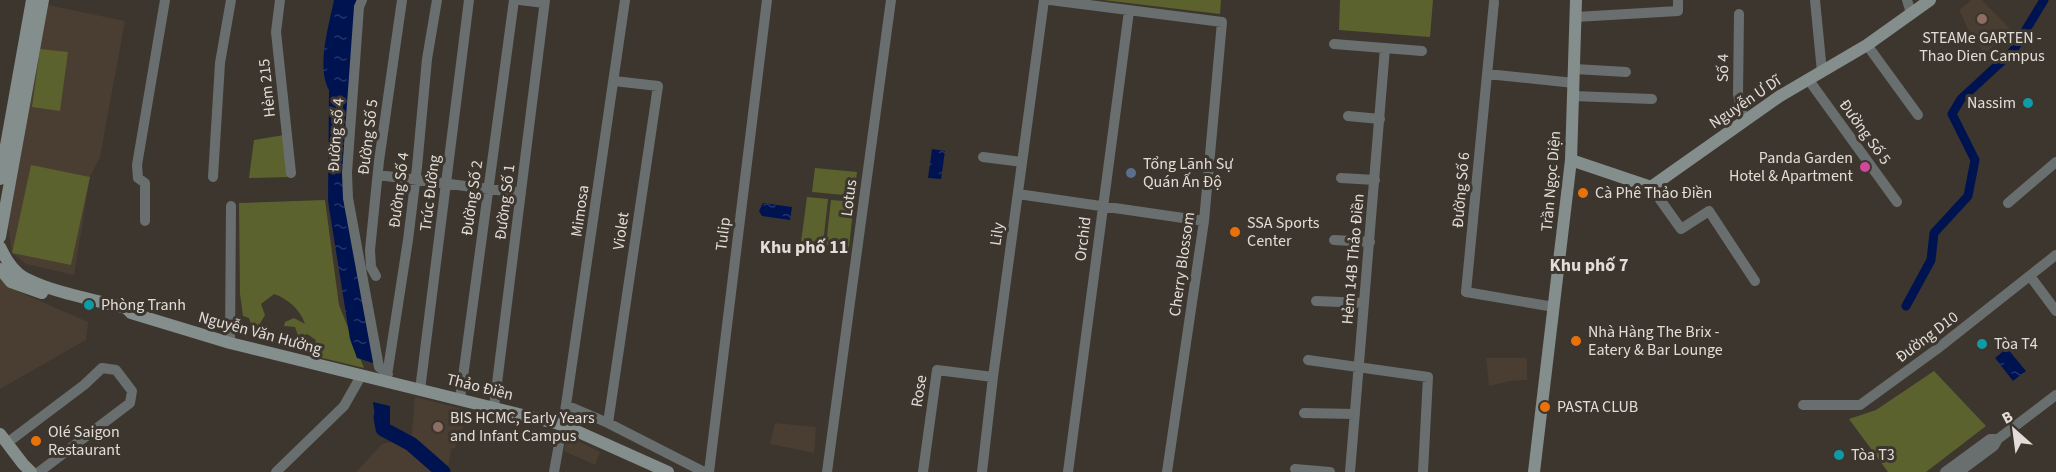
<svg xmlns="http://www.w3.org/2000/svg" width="2056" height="472" viewBox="0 0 2056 472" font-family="'Source Sans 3',sans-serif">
<defs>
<pattern id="water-ripples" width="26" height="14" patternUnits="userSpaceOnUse" patternTransform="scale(1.5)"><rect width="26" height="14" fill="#001351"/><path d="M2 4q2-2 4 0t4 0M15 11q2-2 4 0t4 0" fill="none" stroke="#253569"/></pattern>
</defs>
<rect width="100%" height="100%" fill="#3d362e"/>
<path fill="#4a3d31" d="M1971,0H1982L2010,29L1985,54L1968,29L1959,10Z
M48,5L125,21L100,157L90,177L74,275L26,264L12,253L8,226Z
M0,274L8,287L88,322L86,340L0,389Z
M1486,358H1527V380L1510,381L1489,386Z
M415,397L470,411L455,448L451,449L448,470L442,472H356L382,444L398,440L411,443Z
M775,423L816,427L814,453L770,444Z
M576,440L600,452L595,465L564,451L566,442Z"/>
<path fill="#5b622e" d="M1103,0H1221L1220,14Z
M1340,0H1433L1430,37L1339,30Z
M40,49L68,52L60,111L32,107Z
M284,135L289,177L249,178L254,140Z
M31,165L90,177L71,265L12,253Z
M815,168L857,172L854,196L812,192Z
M807,197L828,199L823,244L801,242Z
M325,200L339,305L364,368L310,355L316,340L307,334L299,338L295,327L284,326L285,322L294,318L305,324C300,309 288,299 274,294L261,304L265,315L258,327L251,324L249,318L243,316L240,294L239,203Z
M831,200L854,202L849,247L826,245Z
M1934,371L1986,426L1926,472H1888L1849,419L1876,410Z"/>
<path fill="url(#water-ripples)" d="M334,0H358L344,172L374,361L373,363L357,358L350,339L328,201L329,90C316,67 329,25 334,0Z
M932,149L945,151L941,179L928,178Z
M763,203L792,207L790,220L762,216L759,211Z
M2007,348L2026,371L2013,381L1995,358Z
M373,402L390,406V438L377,433Z"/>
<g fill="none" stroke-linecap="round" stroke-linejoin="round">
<path stroke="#001351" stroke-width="9" d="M1906,306L1931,260L1934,233L1968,196L1975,160L1952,114L1961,99L2013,51L2044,0"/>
<path stroke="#001351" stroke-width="15" d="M381,417L383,429L411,444L443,472"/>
<path stroke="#696f6e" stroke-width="10" d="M280,0L276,32L291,173
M362,0L359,7L347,173L348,198L379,367L388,374
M520,0L544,3
M1050,0L1222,22L1204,221L1167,472
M1815,0L1822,72
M1907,0L1911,13
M1494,2L1466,292L1554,307
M1739,14L1738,94L1744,122
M1576,17L1678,11V0
M1334,44L1422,51
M1867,45L1918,115
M1575,69L1626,72
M1487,74L1574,83
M1808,79L1897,202
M1573,96L1652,99
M1348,116L1380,119
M983,157L1022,162
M378,175L521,193
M213,177L220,63L231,0
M1341,178L1375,180
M1651,187L1681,229L1709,211L1755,281
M1018,194L1204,221
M2008,203L2056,162
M145,221V183L138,178L137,165L165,0
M1334,240L1370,242
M376,276L371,267L370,250L379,161L402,0
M2030,276L2056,311
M1316,301L1364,303
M230,343L231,206
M1308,360L1428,377L1423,472
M386,382L408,240L417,167L427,59L437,0
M420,390L469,0
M460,399L514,0
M566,405L608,423L704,472
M1803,405H1860L1937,349L2056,255
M494,407L545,0
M1304,413L1355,414
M608,423L658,86L614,81
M7,443L84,385L102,368L116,370L132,391L130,403L39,472
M1295,469L1330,472
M276,472L344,406L361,376
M554,472L566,405L625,0
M709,472L767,0
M827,472L891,0
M923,472L937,370L993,377
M982,472L993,377L1044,0
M1068,472L1129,11
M1350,472L1385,48
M1945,472L1990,439H1998
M1959,472L1994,446L1998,439L2056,395"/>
<path stroke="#848e8c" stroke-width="12" d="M1571,160L1651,187L1780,96L1867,45L1930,0
M0,179L32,0
M0,237L43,0
M0,247C5,257 10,267 19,274C40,290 99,301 126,308L131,313L230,343L563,425L668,472
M0,269L11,282L42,293
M0,434L23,464L31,472
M1534,472L1571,160L1576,0"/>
</g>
<g fill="#8d6e63" stroke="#3d362e" stroke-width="2">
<circle cx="1982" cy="19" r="6"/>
<circle cx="438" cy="427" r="6"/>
</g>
<g fill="#0f9aa8" stroke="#3d362e" stroke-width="2">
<circle cx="2028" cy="103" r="6"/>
<circle cx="89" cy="305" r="6"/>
<circle cx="1982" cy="344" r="6"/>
<circle cx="1839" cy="455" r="6"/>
</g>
<circle fill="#d1479c" stroke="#3d362e" stroke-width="2" cx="1865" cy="167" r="6"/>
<circle fill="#5c6f8a" stroke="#3d362e" stroke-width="2" cx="1131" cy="173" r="6"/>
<g fill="#e8710a" stroke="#3d362e" stroke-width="2">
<circle cx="1583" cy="193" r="6"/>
<circle cx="1235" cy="232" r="6"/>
<circle cx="1576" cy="341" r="6"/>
<circle cx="1545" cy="407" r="6"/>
<circle cx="36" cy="441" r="6"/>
</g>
<g text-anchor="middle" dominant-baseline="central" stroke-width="6" stroke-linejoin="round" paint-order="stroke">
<g font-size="16" fill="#e2ddd8" stroke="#3d362e" text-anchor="start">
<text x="1982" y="38" text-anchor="middle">STEAMe GARTEN -<tspan x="1982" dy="18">Thao Dien Campus</tspan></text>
<text x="2016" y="103" text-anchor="end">Nassim</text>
<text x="1853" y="158" text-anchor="end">Panda Garden<tspan x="1853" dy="18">Hotel &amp; Apartment</tspan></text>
<text x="1143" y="164">Tổng Lãnh Sự<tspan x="1143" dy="18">Quán Ấn Độ</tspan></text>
<text x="1595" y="193">Cà Phê Thảo Điền</text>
<text x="1247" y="223">SSA Sports<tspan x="1247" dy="18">Center</tspan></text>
<text x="101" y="305">Phòng Tranh</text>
<text x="1588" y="332">Nhà Hàng The Brix -<tspan x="1588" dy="18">Eatery &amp; Bar Lounge</tspan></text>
<text x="1994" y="344">Tòa T4</text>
<text x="1557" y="407">PASTA CLUB</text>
<text x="450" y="418">BIS HCMC, Early Years<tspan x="450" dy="18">and Infant Campus</tspan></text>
<text x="48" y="432">Olé Saigon<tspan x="48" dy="18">Restaurant</tspan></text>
<text x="1851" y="455">Tòa T3</text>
</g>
<g font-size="16" fill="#e2ddd8" stroke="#3d362e">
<text transform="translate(1723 68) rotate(-89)">Số 4</text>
<text transform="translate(267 88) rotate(-96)">Hẻm 215</text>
<text transform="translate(1745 102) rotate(-34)">Nguyễn Ư Dĩ</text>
<text transform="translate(1865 132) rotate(54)">Đường Số 5</text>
<text transform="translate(336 135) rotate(-86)">Đường số 4</text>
<text transform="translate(368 137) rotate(-83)">Đường Số 5</text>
<text transform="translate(1551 181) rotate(-85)">Trần Ngọc Diện</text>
<text transform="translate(399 190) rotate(-83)">Đường Số 4</text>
<text transform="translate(1461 190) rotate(-85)">Đường Số 6</text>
<text transform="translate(430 193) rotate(-83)">Trúc Đường</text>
<text transform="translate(472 198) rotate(-82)">Đường Số 2</text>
<text transform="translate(849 198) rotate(-82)">Lotus</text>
<text transform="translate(505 202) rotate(-83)">Đường Số 1</text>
<text transform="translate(580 211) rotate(-82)">Mimosa</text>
<text transform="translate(621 231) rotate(-82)">Violet</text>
<text transform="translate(723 234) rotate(-83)">Tulip</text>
<text transform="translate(997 234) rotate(-82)">Lily</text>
<text transform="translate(1083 239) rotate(-83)">Orchid</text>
<text transform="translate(1353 259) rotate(-85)">Hẻm 14B Thảo Điền</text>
<text transform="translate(1182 264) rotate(-82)">Cherry Blossom</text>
<text transform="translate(260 333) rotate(15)">Nguyễn Văn Hưởng</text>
<text transform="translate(1927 337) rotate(-37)">Đường D10</text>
<text transform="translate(480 387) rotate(14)">Thảo Điền</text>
<text transform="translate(919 391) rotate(-81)">Rose</text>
</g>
<g font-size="18" font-weight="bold" fill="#e2ddd8" stroke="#3d362e">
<text x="804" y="247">Khu phố 11</text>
<text x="1589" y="265">Khu phố 7</text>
</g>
</g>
<g transform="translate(2014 430) rotate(332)" stroke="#3d362e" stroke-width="4.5" paint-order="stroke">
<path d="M0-4.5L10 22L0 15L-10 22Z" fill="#e2ddd8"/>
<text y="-9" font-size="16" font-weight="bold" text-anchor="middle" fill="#e2ddd8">B</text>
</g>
</svg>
